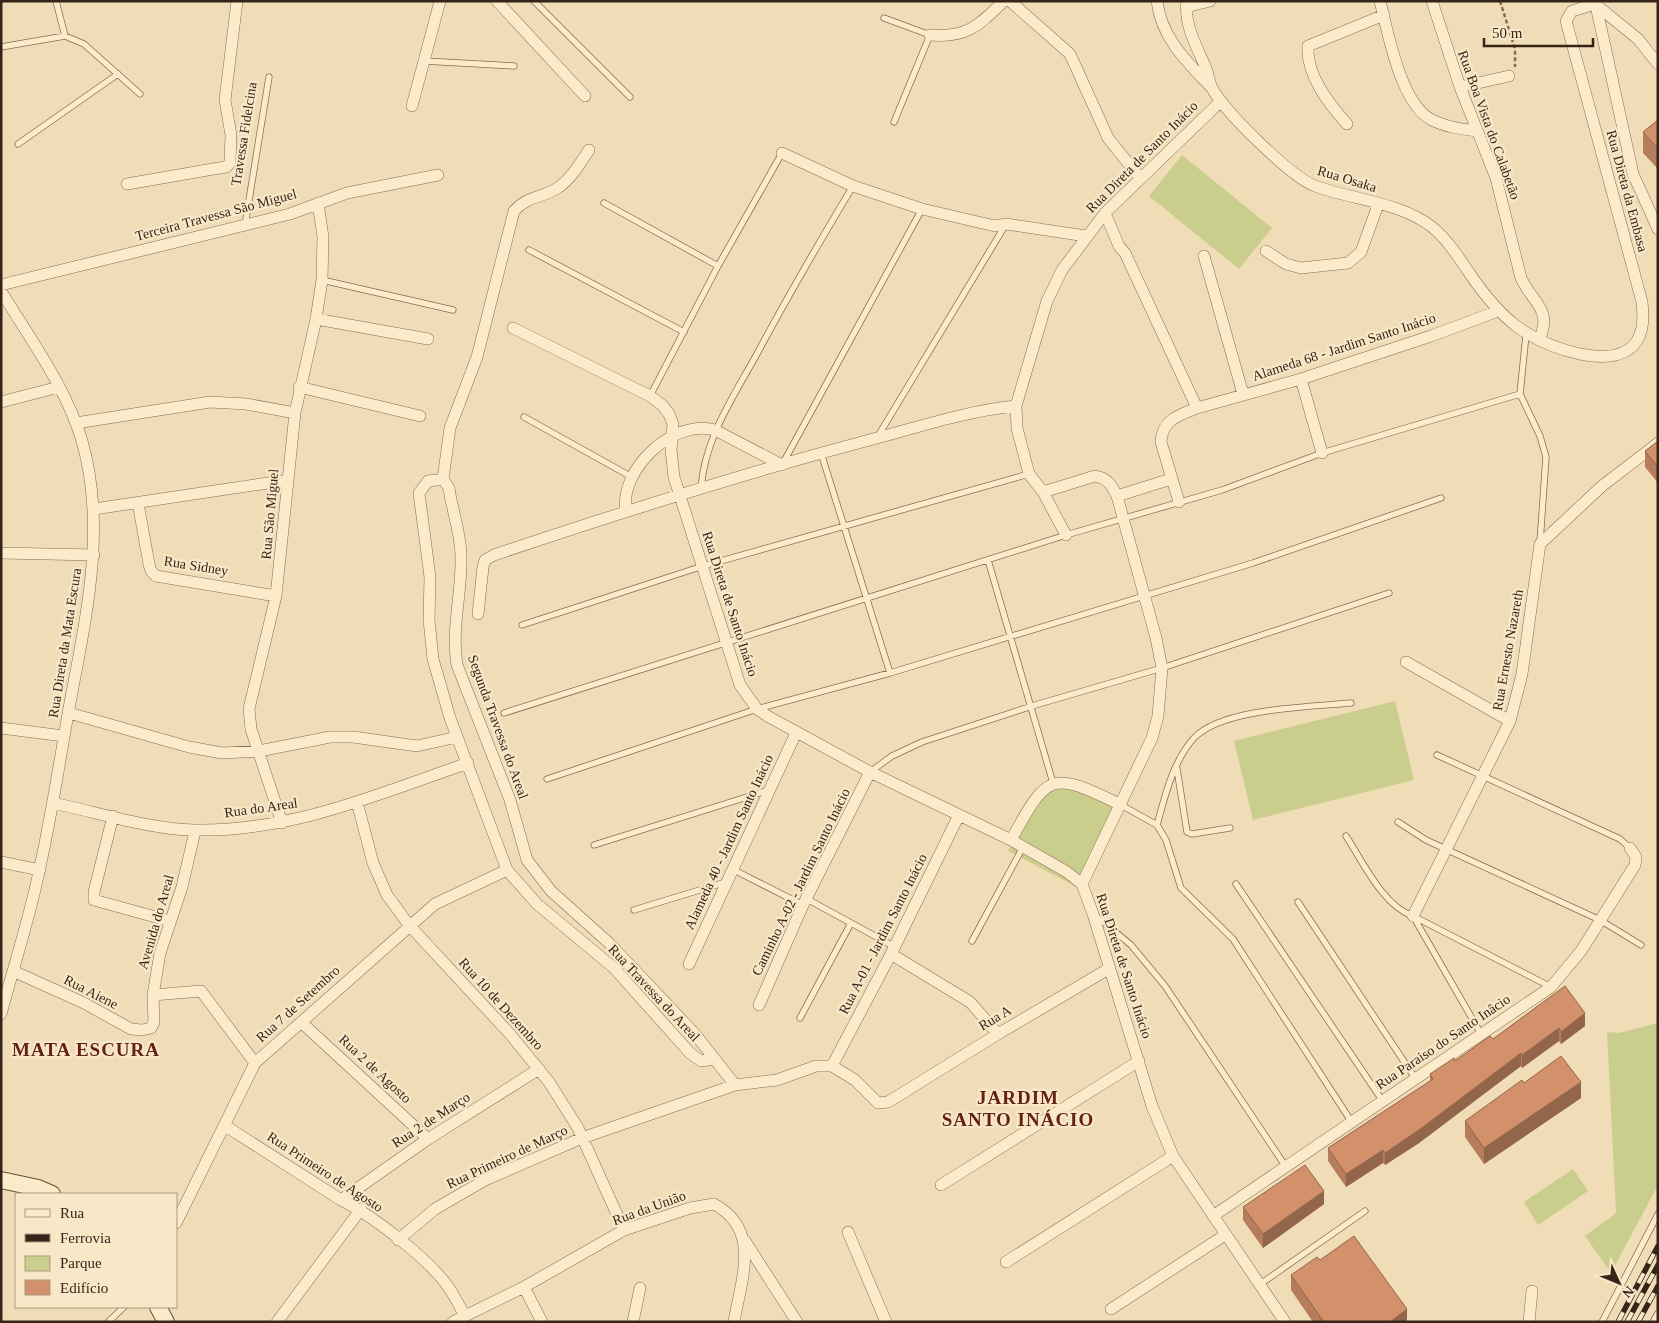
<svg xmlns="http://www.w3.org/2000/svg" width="1659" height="1323" viewBox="0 0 1659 1323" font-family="'Times New Roman',serif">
<rect width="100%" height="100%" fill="#f0ddb8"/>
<path fill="#cace8c" d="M1182,155L1272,228L1239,269L1149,196Z
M1395,701L1414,780L1253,820L1234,741Z
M1073,785L1120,809L1077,887L1008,851L1035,803L1055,787Z
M1658,1023V1185L1611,1273L1585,1236L1616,1213L1607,1032L1619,1033Z
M1573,1169L1588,1191L1538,1225L1524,1202Z"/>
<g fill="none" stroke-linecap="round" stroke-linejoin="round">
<defs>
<path id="service" d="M56,1L65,36
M534,1L630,97
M884,18L930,35L894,122
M1,47L65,36L84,44L140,94
M424,61L514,66
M18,144L118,74
M604,203L718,266
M245,225L269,77
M529,250L684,332
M322,280L453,310
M1526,335L1520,394L1540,436L1546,457L1540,542
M650,396L718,266L782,153
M524,417L630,476
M878,436L1006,224
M821,453L890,673
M783,463L922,209
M701,488C705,437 734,396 758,352C788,296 820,241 853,186
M988,560L1053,783
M522,625L703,566L1029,474
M504,713L1066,535L1222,490L1322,453L1520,394
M1437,755L1620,839L1630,848
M1177,769L1187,832L1192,834L1230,828
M870,772L892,756L922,742L1032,706L1162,668L1389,593
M547,779L757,709L890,673L1253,563L1441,498
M1121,805L1157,825L1166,840L1181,888L1233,939L1351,1121
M1398,822L1426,840L1600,920L1641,945
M1157,825C1165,796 1173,761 1194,738C1222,708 1311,707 1351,703
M1346,836C1363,862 1383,906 1413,916L1481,1034
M594,845L769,790
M734,870L803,905
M1236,884L1382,1100
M807,899L895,947
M1298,902L1415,1078
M634,910L726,882
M1095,915L1131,945L1165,986L1286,1167
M1413,916L1551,987
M972,941L1023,847
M800,1018L851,923
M1259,1285L1365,1211
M108,1322L124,1307
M1602,1322L1658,1214
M1653,1322L1658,1313"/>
<path id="minor" d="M497,1L585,96
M1010,1L1070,54L1108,138L1140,178
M1157,1C1161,37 1186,61 1210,86
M1187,1C1184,25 1196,45 1205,66C1208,73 1209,81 1212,88C1223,110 1291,177 1315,186C1353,200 1400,202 1432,227C1448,240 1459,258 1470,274C1500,318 1527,342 1580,354C1595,357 1614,359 1628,350C1644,339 1644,320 1642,302L1566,21L1572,11L1595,4
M1380,1C1388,33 1401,105 1432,120C1446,127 1462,129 1477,131
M1432,1L1460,87L1496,178L1521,278C1533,304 1553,309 1539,340
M1595,1L1633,174L1658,229
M1595,4L1638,39L1658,64
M1186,7L1210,1
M930,35C967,38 978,26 1004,1
M1460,87L1509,76
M412,106L440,1
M1347,124C1329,104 1306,75 1308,46L1384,15
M782,153L853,186L922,209L995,226L1006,224L1086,236
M127,184L219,168L226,167L230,163L231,135L225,100L237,1
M1105,213L1119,246L1125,253L1197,408C1180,415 1162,419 1161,442L1179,502
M1266,251L1286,264L1301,268L1348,263L1361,252L1378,205
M1204,256L1243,394
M1,285L290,214L347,193L438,175
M1,291C30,339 66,387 82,441C107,528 86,617 70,703C60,758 52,813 40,867C30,917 14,965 1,1014
M316,319L428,339
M513,328L650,396L662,405L669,414L673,424L671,450L674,477L740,685L757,709L769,717L870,772L1011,840L1067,872L1082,884L1093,914L1152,1106L1173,1156L1285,1322
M1301,379L1322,453
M299,387L420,416
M1,402L59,387
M1197,408L1301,379L1431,336L1498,311
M76,423L210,402L246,404L295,413
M443,479L450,428L477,357L514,211C528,195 544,198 559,187C572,178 580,163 589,150
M1043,492L1095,476C1108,478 1112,486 1117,496L1156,638L1162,668L1158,716L1152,738L1082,884
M1117,496L1171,479
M138,503L149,564L151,571L156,576L276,596
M94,509L288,480
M626,511C619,469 674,418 715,430L782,465
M1066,535L1043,492L1029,474L1017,428L1016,406L1047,301L1062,270L1105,213L1221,101
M1,553L94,555
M478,614L483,567L485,560L494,555C616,514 738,475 862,442C913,429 964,411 1016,406
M1406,662L1510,721
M69,713L189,747L222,753L259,751L330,737H353L417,746L457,737
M1,728L64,736
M357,802L373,863L387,895L409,925L510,1034L549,1082L578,1128L624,1230
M53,803C96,812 153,830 195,830C291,832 379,794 468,763
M113,816L94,892V900L170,921
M282,823L251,729L249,709L276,596L295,413L316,319L322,280L323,237L318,203
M1011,840C1048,773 1050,770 1121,805
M1,862L40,870
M1413,916L1510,721L1522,674L1540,544L1602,486L1658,443
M891,954L970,1002L998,1034
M689,964L796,733
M13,971L84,1003L131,1029L142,1030L151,1028L154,1022L153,995L160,953L182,887L195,831
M153,995L201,991L255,1063
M759,1005L803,905L870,772
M301,1022L428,1139
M714,1059L701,1061L690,1053L614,968L537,904L507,870L450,718L433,659L429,620L430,577L419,493L428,481L443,479L449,488C452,511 461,533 461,557C462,594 451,628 457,665L510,800L527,860L551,891L610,944L695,1034L735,1085
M832,1066L891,954L959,815
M224,1125L341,1200C372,1215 430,1260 449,1288C455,1297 460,1307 465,1316
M941,1185L1139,1061
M341,1200L428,1139L539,1069
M1213,1216L1551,987L1581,951L1635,865L1636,857L1630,848
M176,1223L255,1063L435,904L507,870
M848,1232L886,1322
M398,1240L435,1209L485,1180L582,1138L735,1085L777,1080L816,1066H832L855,1080L878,1103L888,1102L998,1034L1110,968
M745,1241L797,1322
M1006,1262L1173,1156
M524,1287L542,1322
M1111,1309L1225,1235
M277,1322L361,1209
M453,1322L524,1287L624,1230L690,1208L714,1204C762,1230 741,1279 734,1322
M633,1322L640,1288
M1529,1322L1532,1291"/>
<path id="secondary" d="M1,1180L38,1188L52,1194
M158,1307L166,1322"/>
</defs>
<use href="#service" stroke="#876c52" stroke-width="7"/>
<use href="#minor" stroke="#876c52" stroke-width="12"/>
<use href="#secondary" stroke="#694d36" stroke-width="18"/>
<path stroke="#876c52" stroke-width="2.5" stroke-dasharray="4 2.5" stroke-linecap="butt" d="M1500,1L1515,49V67"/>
<use href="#service" stroke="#fbebcb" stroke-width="5.5"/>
<use href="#minor" stroke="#fbebcb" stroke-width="11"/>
<use href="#secondary" stroke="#fbebcb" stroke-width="16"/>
<defs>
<path id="rail" d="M1618,1322L1658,1246
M1627,1322L1658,1265
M1638,1322L1658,1286"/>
</defs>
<use href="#rail" stroke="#352519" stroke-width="5.5"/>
<use href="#rail" stroke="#f8e8c8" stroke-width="4" stroke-dasharray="11" stroke-linecap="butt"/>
</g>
<path fill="#b57d5c" d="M1658,120V169L1643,153V132Z
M1658,441V483L1645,467V451Z
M1565,986L1585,1026L1561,1044L1559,1041L1522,1068L1521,1066L1419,1143L1385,1165L1383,1163L1346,1187L1328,1161V1148L1430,1081V1074L1493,1039Z
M1524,1083L1581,1098L1484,1164L1465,1137V1121Z
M1324,1204L1263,1248L1243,1220V1207Z
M1320,1260L1407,1322H1313L1291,1290V1275Z"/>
<path fill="#93664b" d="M1585,1013V1026L1561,1044V1032Z
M1559,1028V1041L1522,1068V1055Z
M1521,1053V1066L1419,1143L1385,1165V1153Z
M1581,1082V1098L1484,1164V1148Z
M1383,1150V1163L1346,1187V1174Z
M1324,1191V1204L1263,1248V1234Z
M1407,1309V1322H1390Z"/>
<path fill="#d2916b" stroke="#93664b" d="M1658,120V149L1643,132Z
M1658,441V467L1645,451Z
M1565,986L1585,1013L1561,1032L1559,1028L1522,1055L1521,1053L1419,1130L1385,1153L1383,1150L1346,1174L1328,1148L1433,1079L1430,1074L1454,1058L1455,1061L1490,1036L1493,1039Z
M1561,1056L1581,1082L1484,1148L1465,1121L1522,1080L1524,1083Z
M1305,1165L1324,1191L1263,1234L1243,1207Z
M1354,1236L1407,1309L1390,1322H1324L1291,1275L1317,1257L1320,1260Z"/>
<g text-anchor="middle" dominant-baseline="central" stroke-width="4.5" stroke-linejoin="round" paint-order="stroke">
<g font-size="14" fill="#352519" stroke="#f8e8c8">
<text transform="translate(1489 125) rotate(70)">Rua Boa Vista do Calabetão</text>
<text transform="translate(244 134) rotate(-81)">Travessa Fidelcina</text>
<text transform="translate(1142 157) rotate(-45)">Rua Direta de Santo Inácio</text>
<text transform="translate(1347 179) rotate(17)">Rua Osaka</text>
<text transform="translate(1627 191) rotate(75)">Rua Direta da Embasa</text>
<text transform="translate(216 215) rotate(-15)">Terceira Travessa São Miguel</text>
<text transform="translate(1344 347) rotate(-18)">Alameda 68 - Jardim Santo Inácio</text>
<text transform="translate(270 514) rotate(-85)">Rua São Miguel</text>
<text transform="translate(196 566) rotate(9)">Rua Sidney</text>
<text transform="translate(730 604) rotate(72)">Rua Direta de Santo Inácio</text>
<text transform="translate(65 643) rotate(-81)">Rua Direta da Mata Escura</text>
<text transform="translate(1508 650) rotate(-80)">Rua Ernesto Nazareth</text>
<text transform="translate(498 727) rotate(70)">Segunda Travessa do Areal</text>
<text transform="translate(261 808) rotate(-8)">Rua do Areal</text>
<text transform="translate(729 842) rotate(-65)">Alameda 40 - Jardim Santo Inácio</text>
<text transform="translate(801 882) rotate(-64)">Caminho A-02 - Jardim Santo Inácio</text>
<text transform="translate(156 922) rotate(-74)">Avenida do Areal</text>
<text transform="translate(883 934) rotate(-63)">Rua A-01 - Jardim Santo Inácio</text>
<text transform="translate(1124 966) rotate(72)">Rua Direta de Santo Inácio</text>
<text transform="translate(91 992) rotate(27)">Rua Aiene</text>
<text transform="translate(654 993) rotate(47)">Rua Travessa do Areal</text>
<text transform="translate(298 1004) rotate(-42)">Rua 7 de Setembro</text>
<text transform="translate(501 1004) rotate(48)">Rua 10 de Dezembro</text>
<text transform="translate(995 1018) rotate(-31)">Rua A</text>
<text transform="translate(1443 1042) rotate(-34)">Rua Paraiso do Santo Inâcio</text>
<text transform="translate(375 1069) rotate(43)">Rua 2 de Agosto</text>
<text transform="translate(431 1120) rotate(-33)">Rua 2 de Março</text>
<text transform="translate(507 1157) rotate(-25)">Rua Primeiro de Março</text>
<text transform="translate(325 1172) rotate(33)">Rua Primeiro de Agosto</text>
<text transform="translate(649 1208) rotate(-20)">Rua da União</text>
</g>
<g font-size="19" font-weight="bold" letter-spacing="1" fill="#642215" stroke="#f8e8c8">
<text x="86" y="1049">MATA ESCURA</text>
<text x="1018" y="1097">JARDIM<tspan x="1018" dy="22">SANTO INÁCIO</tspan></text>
</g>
</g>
<rect width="1659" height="1323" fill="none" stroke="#352519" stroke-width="5"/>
<rect x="15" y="1193" width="162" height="115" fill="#f8e8c8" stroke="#aa9a82"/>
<rect x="25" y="1209" width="25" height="8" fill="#fbebcb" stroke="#aa9a82"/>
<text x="60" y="1218" font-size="15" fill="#352519">Rua</text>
<rect x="25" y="1234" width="25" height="8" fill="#352519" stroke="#aa9a82"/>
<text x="60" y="1243" font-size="15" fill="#352519">Ferrovia</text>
<rect x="25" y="1256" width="25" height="15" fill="#cace8c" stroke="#aa9a82"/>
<text x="60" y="1268" font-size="15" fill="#352519">Parque</text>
<rect x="25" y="1280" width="25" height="15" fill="#d2916b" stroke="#aa9a82"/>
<text x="60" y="1293" font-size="15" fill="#352519">Edifício</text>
<g transform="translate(1619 1283) rotate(134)" stroke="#f8e8c8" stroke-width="4" paint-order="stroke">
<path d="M0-4L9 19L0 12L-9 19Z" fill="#352519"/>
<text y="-8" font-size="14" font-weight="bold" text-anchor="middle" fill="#352519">N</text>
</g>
<path d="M1484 38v8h109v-8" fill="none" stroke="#352519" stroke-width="2.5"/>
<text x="1492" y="38" font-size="15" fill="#352519" stroke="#f8e8c8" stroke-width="4" paint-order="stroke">50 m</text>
</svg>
